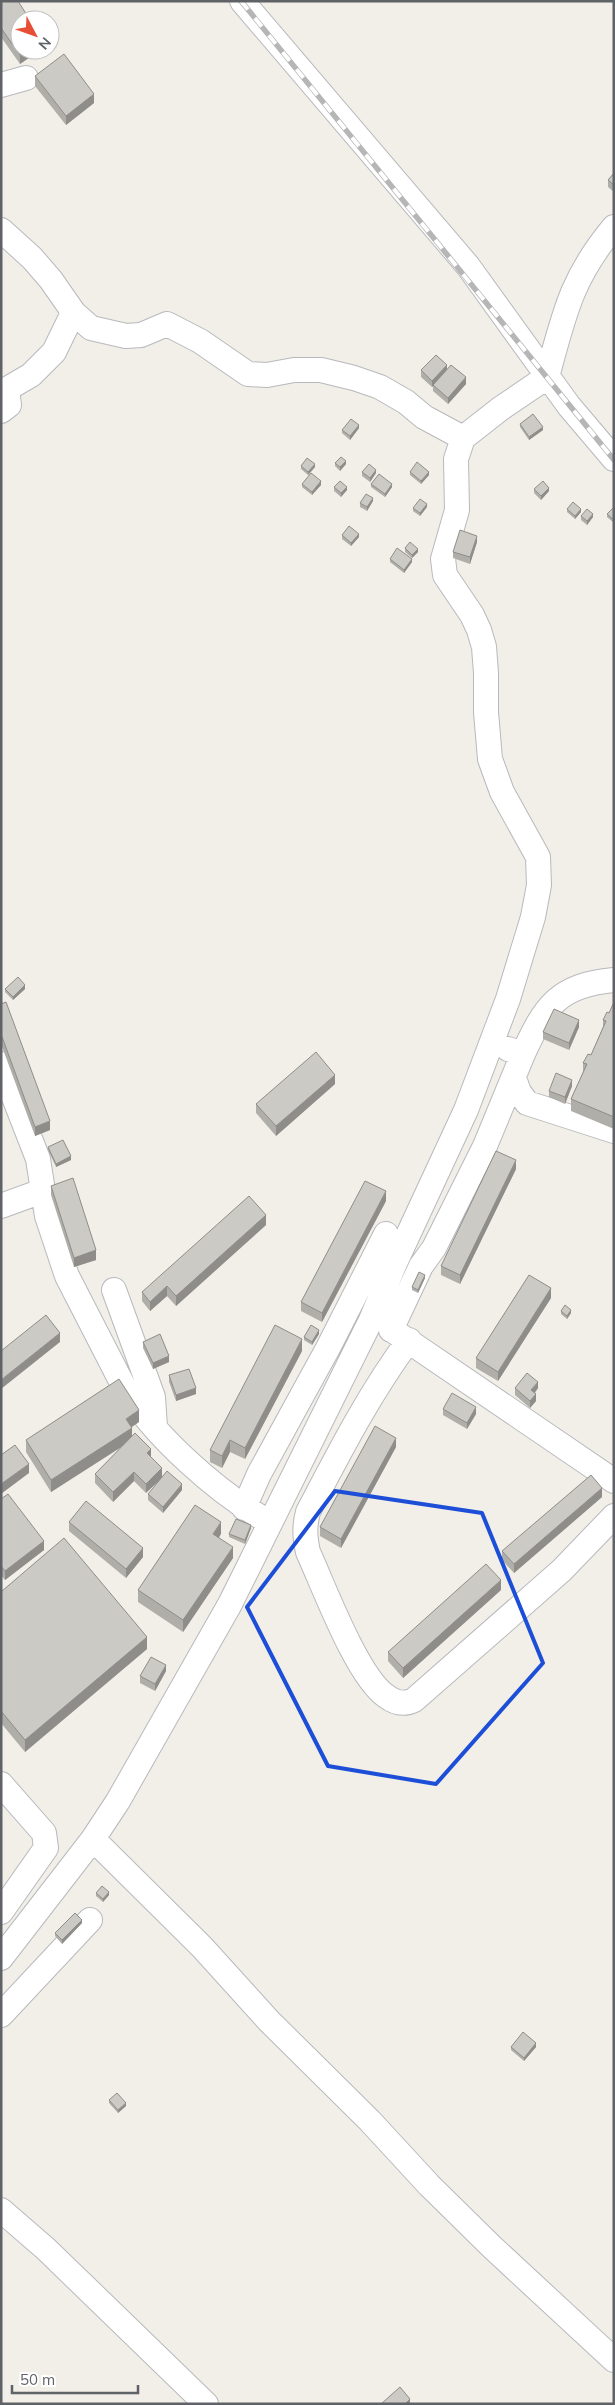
<svg xmlns="http://www.w3.org/2000/svg" width="615" height="2405" viewBox="0 0 615 2405" font-family="Mulish,sans-serif">
<rect width="100%" height="100%" fill="#f1efe7"/>
<g fill="none" stroke-linecap="round" stroke-linejoin="round">
<defs>
<path id="minor" d="M242,1L468,266L569,406L614,459
M1,85L26,78
M1,230L32,258L51,280L74,313L91,328L126,336L141,335L167,324L200,341L248,374L267,375L294,370H321L354,378L380,387L406,402L424,417L463,438
M1,411L9,405L7,389L31,375L54,352L73,313
M508,1049L523,1054C545,1006 558,985 614,980
M1,1064L38,1159L47,1216L67,1276L123,1385C153,1436 218,1493 269,1522
M514,1078L519,1092L527,1103L614,1131
M1,1206L42,1191
M114,1290L153,1397L155,1427
M391,1330L421,1266L434,1248L485,1146L523,1054
M395,1332L614,1481
M409,1340C369,1394 339,1453 308,1512C304,1527 305,1538 308,1552C324,1587 357,1676 386,1696C395,1703 404,1705 414,1700L562,1570L614,1516
M244,1508L259,1474L328,1348L386,1234
M1,1784L44,1833L46,1848L1,1912
M93,1839L202,1947L269,2021L370,2121L429,2185L492,2247L614,2360
M1,1958L93,1839L118,1801L230,1604L371,1320L395,1263L466,1110L508,999L533,917L539,885L538,857L502,792L490,759L486,712V673L484,647L479,630L472,615L445,575L443,559L457,510L456,459L463,438L500,409L547,377C564,315 571,278 614,227
M1,2015L90,1920
M1,2210L46,2249L206,2404"/>
</defs>
<use href="#minor" stroke="#b8b9bd" stroke-width="26"/>
<use href="#minor" stroke="#fff" stroke-width="24"/>
<defs>
<path id="rail" d="M241,1L614,460"/>
</defs>
<use href="#rail" stroke="#b6b6b7" stroke-width="5.5"/>
<use href="#rail" stroke="#fff" stroke-width="4" stroke-dasharray="11" stroke-linecap="butt"/>
</g>
<path fill="#afaea9" d="M1,1L20,50H40L20,64L1,37Z
M35,76L94,103L66,125L35,86Z
M614,173V192L608,187V180Z
M421,370H447L466,384L448,404L433,391V386L432,387L421,377Z
M520,424L543,430L529,440L520,427Z
M359,428L350,440L342,433V430Z
M335,463L346,464L340,471L335,466Z
M301,466L315,467L308,475L301,469Z
M362,472L376,473L370,482L362,476Z
M410,472L429,475L421,484L410,475Z
M302,484L321,485L312,495L302,487Z
M371,484L392,487L385,497L371,487Z
M334,487L347,490L341,497L334,491Z
M534,489L549,491L541,500L534,493Z
M373,501L367,511L360,507V503Z
M427,507L420,516L413,511V508Z
M614,507V523L607,517V514Z
M567,509L581,512L575,519L567,512Z
M581,516L593,517L587,525L581,520Z
M342,535L359,537L351,546L342,539Z
M477,542L470,564L453,558V552Z
M405,548L418,552L412,558L405,552Z
M390,559L412,562L404,573L390,562Z
M5,989H25L13,1000L5,992Z
M614,1002V1129L571,1111V1099L583,1072V1063L591,1055L603,1027V1020L609,1013Z
M1,1004L50,1130L35,1136L1,1044Z
M579,1027L569,1050L543,1039V1032Z
M335,1084L276,1136L256,1113V1104Z
M572,1086L565,1104L549,1097V1091Z
M48,1147L71,1160L56,1167L48,1150Z
M516,1169L460,1284L441,1275V1266Z
M51,1186L96,1260L74,1267L51,1195Z
M386,1201L322,1322L301,1311V1302Z
M266,1225L176,1306L167,1296L150,1311L142,1301V1292Z
M425,1278L418,1293L412,1290V1287Z
M551,1298L498,1381L476,1368V1358Z
M561,1311L571,1313L567,1319L561,1314Z
M319,1334L312,1345L304,1340V1337Z
M143,1342L169,1362L153,1369L143,1348Z
M302,1351L245,1459L230,1452L222,1468L210,1462V1450Z
M169,1375L196,1394L176,1401L169,1382Z
M515,1388H538L535,1393L536,1401L530,1408L515,1395Z
M443,1409L476,1414L467,1429L443,1415Z
M139,1422L131,1427L132,1436L151,1449L146,1493L134,1481L113,1502L95,1483V1474L123,1446L51,1492L26,1452V1440Z
M396,1447L341,1548L320,1536V1527Z
M182,1490L163,1513L148,1500V1494Z
M602,1497L514,1573L502,1560V1551Z
M1,1499L44,1550L5,1580L1,1575Z
M69,1522L143,1557L126,1578L69,1531Z
M251,1528L245,1544L229,1537V1534Z
M221,1534L219,1537L233,1558L183,1632L138,1602V1590Z
M1,1590L147,1649L25,1752L1,1723Z
M501,1590L403,1678L388,1661V1652Z
M166,1671L155,1691L140,1683V1676Z
M96,1893L109,1895L103,1902L96,1896Z
M82,1923L62,1944L55,1936V1933Z
M511,2047H536L524,2061L511,2050Z
M109,2100L126,2106L118,2113L109,2103Z"/>
<path fill="#8f8d89" d="M27,50H40L20,64V55Z
M94,94V103L66,125V116Z
M447,365V371L432,387V381Z
M466,377V384L448,404V398Z
M359,425V428L350,440V436Z
M543,427V430L529,440V437Z
M346,461V464L340,471V467Z
M315,464V467L308,475V472Z
M376,470V473L370,482V478Z
M429,472V475L421,484V481Z
M321,481V485L312,495V492Z
M392,484V487L385,497V494Z
M347,487V490L341,497V493Z
M549,488V491L541,500V496Z
M373,498V501L367,511V507Z
M427,504V507L420,516V513Z
M581,509V512L575,519V516Z
M593,514V517L587,525V521Z
M359,534V537L351,546V543Z
M477,536V542L470,564V557Z
M418,549V552L412,558V555Z
M412,559V562L404,573V570Z
M25,985V989L13,1000V997Z
M579,1020V1027L569,1050V1043Z
M335,1075V1084L276,1136V1126Z
M572,1080V1086L565,1104V1097Z
M50,1121V1130L35,1136V1127Z
M71,1156V1160L56,1167V1164Z
M516,1160V1169L460,1284V1275Z
M386,1191V1201L322,1322V1313Z
M266,1215V1225L176,1306V1296Z
M96,1250V1260L74,1267V1258Z
M425,1275V1278L418,1293V1290Z
M167,1286V1296L150,1311V1302Z
M551,1288V1298L498,1381V1372Z
M571,1310V1313L567,1319V1316Z
M319,1330V1334L312,1345V1342Z
M60,1333V1342L1,1389V1380Z
M302,1339V1351L245,1459V1448Z
M169,1356V1362L153,1369V1363Z
M538,1382V1388L531,1397V1390Z
M196,1388V1394L176,1401V1395Z
M536,1394V1401L530,1408V1401Z
M476,1407V1414L467,1429V1423Z
M139,1410V1422L126,1431V1419Z
M132,1428V1440L51,1492V1480Z
M396,1438V1447L341,1548V1539Z
M230,1440V1452L222,1468V1456Z
M151,1449V1459L147,1453Z
M29,1464V1473L1,1494V1484Z
M162,1468V1478L146,1493V1484Z
M134,1472V1481L113,1502V1492Z
M182,1484V1490L163,1513V1507Z
M602,1488V1497L514,1573V1564Z
M221,1522V1534L213,1546V1534Z
M251,1525V1528L245,1544V1540Z
M44,1541V1550L5,1580V1571Z
M233,1547V1558L183,1632V1620Z
M143,1548V1557L126,1578V1569Z
M501,1580V1590L403,1678V1668Z
M147,1637V1649L25,1752V1740Z
M166,1665V1671L155,1691V1684Z
M109,1892V1895L103,1902V1899Z
M82,1920V1923L62,1944V1940Z
M536,2043V2047L524,2061V2058Z
M126,2103V2106L118,2113V2110Z
M410,2399V2404H405Z"/>
<path fill="#cccac4" stroke="#8f8d89" d="M1,1H18L30,20H20V50H27L20,55L1,28Z
M64,54L94,94L66,116L35,76Z
M614,173V185L608,180Z
M436,355L447,365L432,381L421,370Z
M451,365L466,377L448,398L433,385Z
M533,414L543,427L529,437L520,424Z
M351,419L359,425L350,436L342,430Z
M341,457L346,461L340,467L335,463Z
M307,458L315,464L308,472L301,466Z
M417,462L429,472L421,481L410,472Z
M369,464L376,470L370,478L362,472Z
M311,473L321,481L312,492L302,484Z
M379,474L392,484L385,494L371,484Z
M340,481L347,487L341,493L334,487Z
M543,481L549,488L541,496L534,489Z
M366,494L373,498L367,507L360,503Z
M420,499L427,504L420,513L413,508Z
M573,502L581,509L575,516L567,509Z
M614,507V520L607,514Z
M587,509L593,514L587,521L581,516Z
M349,526L359,534L351,543L342,535Z
M460,530L477,536L470,557L453,552Z
M410,542L418,549L412,555L405,548Z
M397,548L412,559L404,570L390,559Z
M18,977L25,985L13,997L5,989Z
M6,1002L50,1121L35,1127L1,1034V1004Z
M614,1002V1117L571,1099L587,1064L583,1063L588,1054L591,1055L606,1021L603,1020L607,1012L609,1013Z
M554,1009L579,1020L569,1043L543,1032Z
M316,1052L335,1075L276,1126L256,1104Z
M556,1073L572,1080L565,1097L549,1091Z
M63,1140L71,1156L56,1164L48,1147Z
M496,1151L516,1160L460,1275L441,1266Z
M73,1178L96,1250L74,1258L51,1186Z
M365,1181L386,1191L322,1313L301,1302Z
M249,1196L266,1215L176,1296L167,1286L150,1302L142,1292Z
M419,1272L425,1275L418,1290L412,1287Z
M529,1275L551,1288L498,1372L476,1358Z
M565,1305L571,1310L567,1316L561,1311Z
M46,1315L60,1333L1,1380V1351Z
M275,1325L302,1339L245,1448L230,1440L222,1456L210,1450Z
M311,1325L319,1330L312,1342L304,1337Z
M160,1334L169,1356L153,1363L143,1342Z
M189,1369L196,1388L176,1395L169,1375Z
M527,1373L538,1382L531,1390L536,1394L530,1401L515,1388Z
M119,1379L139,1410L126,1419L132,1428L51,1480L26,1440Z
M452,1393L476,1407L467,1423L443,1409Z
M375,1426L396,1438L341,1539L320,1527Z
M135,1433L151,1449L147,1453L162,1468L146,1484L134,1472L113,1492L95,1474Z
M15,1445L29,1464L1,1484V1455Z
M167,1471L182,1484L163,1507L148,1494Z
M591,1475L602,1488L514,1564L502,1551Z
M8,1494L44,1541L5,1571L1,1566V1499Z
M86,1501L143,1548L126,1569L69,1522Z
M195,1505L221,1522L213,1534L233,1547L183,1620L138,1590Z
M236,1519L251,1525L245,1540L229,1534Z
M64,1538L147,1637L25,1740L1,1711V1590L2,1591Z
M486,1564L501,1580L403,1668L388,1652Z
M151,1657L166,1665L155,1684L140,1676Z
M102,1886L109,1892L103,1899L96,1893Z
M75,1913L82,1920L62,1940L55,1933Z
M523,2032L536,2043L524,2058L511,2047Z
M117,2093L126,2103L118,2110L109,2100Z
M400,2387L410,2399L405,2404H381Z"/>
<path fill="none" stroke="#1d4ed8" stroke-width="4" stroke-linejoin="round" d="M335,1491L482,1513L543,1663L436,1784L328,1766L247,1607Z"/>
<rect width="615" height="2405" fill="none" stroke="#5f6267" stroke-width="5"/>
<g transform="translate(35 35) rotate(131)"><circle r="24" fill="#ffffff" stroke="#bfc0c2"/>
<path d="M0-4L9 19L0 12L-9 19Z" fill="#e84e36"/>
<text y="-8" font-size="14" font-weight="bold" text-anchor="middle" fill="#5f6267">N</text>
</g>
<path d="M12 2385v8h126v-8" fill="none" stroke="#5f6267" stroke-width="2.5"/>
<text x="20" y="2385" font-size="15" fill="#5f6267" stroke="#ffffff" stroke-width="4" paint-order="stroke">50 m</text>
</svg>
